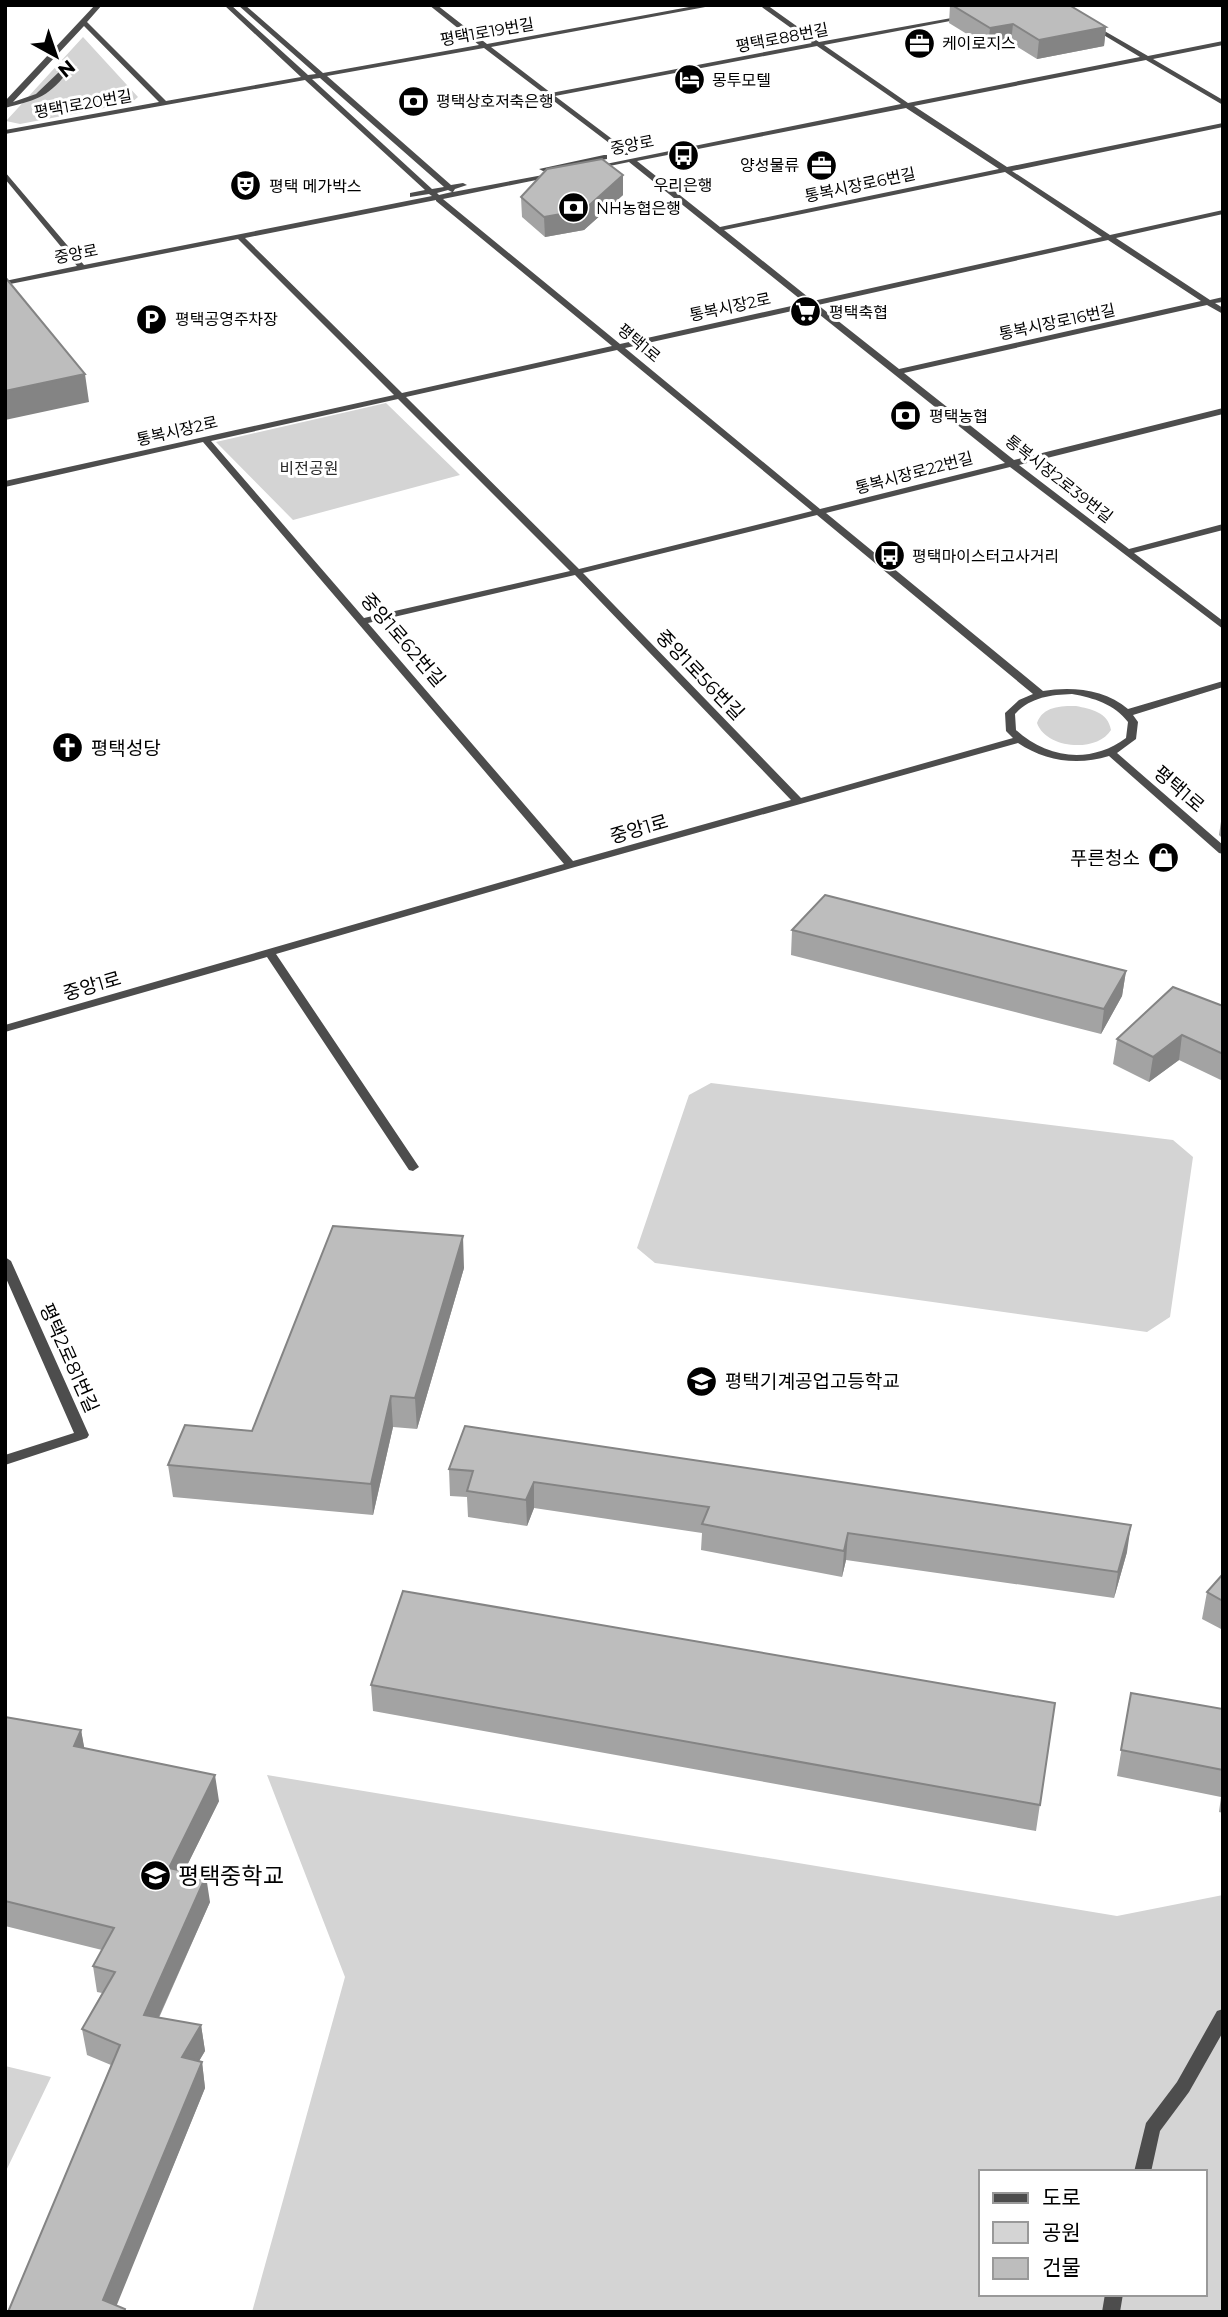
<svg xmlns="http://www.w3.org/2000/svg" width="1228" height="2317" viewBox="0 0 1228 2317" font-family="Montserrat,'Noto Sans KR',sans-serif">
<rect width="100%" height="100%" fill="#fff"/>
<path fill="#d4d4d4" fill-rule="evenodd" d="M83,37L138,97L131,103L20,124L6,121Z
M386,403L460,475L293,520L216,442Z
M1076,706C1091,709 1108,712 1111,730C1097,753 1046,749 1037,723C1043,706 1061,706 1076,706Z
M711,1083L1173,1140L1193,1157L1170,1317L1147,1332L655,1263L637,1248L689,1095Z
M267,1775L1117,1916L1223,1895V2312H252L345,1977ZM981,2172H1205V2294H981Z
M5,2066L51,2077L5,2173Z"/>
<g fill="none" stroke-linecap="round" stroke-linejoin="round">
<path fill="#4d4d4d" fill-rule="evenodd" d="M95,5H102L87,22L166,101L301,77L224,5H231L308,75L316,74L238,5H245L323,73L479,45L429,5H437L487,44L700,5H716L491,47L551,93L812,43L759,5H767L819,42L968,15L969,16L966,18L824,45L908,103L1140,57L1092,28L1091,27L1094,25L1148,56L1223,41V45L1153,59L1223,100V105L1146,60L914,106L1007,167L1223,123V127L1012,171L1110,235L1223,210V214L1116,238L1210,300L1223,297V302L1215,303L1223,308V314L1207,305L904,373L1014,460L1223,408V414L1019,465L1129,549L1223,524V530L1134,553L1223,621V629L1010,467L826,513L1043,691C1071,686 1105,689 1128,709L1223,681V687L1133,715L1138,722L1136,739L1117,753L1223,845V854L1219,853L1109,756C1077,766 1045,761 1018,743L575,867L276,954L419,1167L413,1171L409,1170L267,957L5,1032V1025L564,864L203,442L5,487V481L394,395L238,239L5,285V281L77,266L5,179V172L84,265L432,196L429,194L410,197V193L425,190L305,80L5,134V130L159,102L84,26L13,102L36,94L60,71H66L67,73C46,99 35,100 5,108V101ZM817,46L901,104L591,167L595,169L629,162L805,303L620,344L443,199L556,176L560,174L559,172L453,192L455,189L467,185L463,183L451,185L327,76L484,48L625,155H628V151L555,96ZM320,78L444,187L432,189L312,79ZM906,108L999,169L720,227L637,161ZM1005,172L1102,237L813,301L724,230ZM448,190L452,192L439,195L437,193ZM436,200V201L612,346L402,393L245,238ZM1108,240L1201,301L899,369L818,305ZM810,307L1005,463L820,509L625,348ZM617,350L812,511L579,569L406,397ZM398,399L570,571L364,618L211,441ZM817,515L1033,694L1019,700L1005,713L1006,731L1013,738L801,798L583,573ZM575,575L791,800L573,861L368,623ZM1072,694C1094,698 1114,704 1128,722L1126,738C1091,764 1048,759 1016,730L1015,714C1031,697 1050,695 1072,694Z
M604,155H607V159L543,171L539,169Z
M5,1257L11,1261L89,1435L87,1438L5,1465V1455L74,1433L5,1276Z
M1223,2009V2032L1189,2092L1160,2131L1151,2172H1134L1146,2123L1177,2082L1217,2011Z
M1105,2294H1123L1120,2312H1102Z"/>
</g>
<path fill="#a3a3a3" d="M950,5H1069L1106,27L1104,46L1037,59L1011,43L988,47L949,23Z
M623,195L584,230L545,237L522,217L521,197Z
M1223,808V839L1219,835Z
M792,930L1126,971L1122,996L1101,1034L791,955Z
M1223,1006V1081L1179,1060L1149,1082L1113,1064L1117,1039Z
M464,1268L417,1429L393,1427L373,1515L173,1497L168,1465L252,1431Z
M465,1426L1127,1552L1114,1598L846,1560L842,1577L701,1550L702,1533L534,1508L527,1526L468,1517L467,1497L450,1496L449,1469Z
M1223,1574V1630L1202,1619L1207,1592Z
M371,1685L1055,1703L1036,1831L373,1711Z
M1131,1693L1223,1709V1813L1219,1812L1221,1797L1117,1776Z
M5,1717L81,1730L84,1748L219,1801L184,1871L210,1902L159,2018L201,2025L205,2051L199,2061L202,2062L205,2088L116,2305L125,2309L126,2312H8L111,2065L87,2055L82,2029L102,1993L97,1992L93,1966L102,1950L5,1926Z"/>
<path fill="#848484" d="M1013,24L1011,43L988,47L990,28Z
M1106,27L1104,46L1037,59L1039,40Z
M623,175V195L584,230L545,237L544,217Z
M85,374L89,402L5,420V391Z
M1126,971L1122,996L1101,1034L1104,1009Z
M1182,1035L1179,1060L1149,1082L1153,1057Z
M463,1236L464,1268L417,1429L415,1398Z
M391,1396L393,1427L373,1515L371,1484Z
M534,1482V1508L527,1526L526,1500Z
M1131,1525L1127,1552L1114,1598L1118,1572Z
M848,1533L846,1560L842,1577L844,1551Z
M81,1730L86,1757L74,1746Z
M215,1775L219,1801L173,1894L169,1868Z
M206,1876L210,1902L148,2041L144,2015Z
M201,2025L205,2051L186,2083L182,2057Z
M202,2062L205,2088L114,2312L103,2300Z"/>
<path fill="#bdbdbd" stroke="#848484" stroke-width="2" d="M952,5H1069L1106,27L1039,40L1013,24L990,28Z
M602,159L623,175L584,210L544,217L521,197L547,169Z
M5,277L85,374L5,391Z
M825,895L1126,971L1104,1009L792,930Z
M1173,987L1223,1006V1054L1182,1035L1153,1057L1117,1039Z
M333,1226L463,1236L415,1398L391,1396L371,1484L168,1465L185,1425L252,1431Z
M465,1426L1131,1525L1118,1572L848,1533L844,1551L702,1524L709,1507L534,1482L526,1500L467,1491L473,1471L449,1469Z
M1223,1574V1601L1207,1592Z
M403,1591L1055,1703L1040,1805L371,1685Z
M1131,1693L1223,1709V1770L1121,1750Z
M5,1717L81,1730L74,1746L215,1775L169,1868L206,1876L144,2015L201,2025L182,2057L202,2062L103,2300L125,2309L124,2312H8L120,2045L82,2029L115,1972L93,1966L114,1928L5,1901Z"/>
<defs>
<symbol id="office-disc" viewBox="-11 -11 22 22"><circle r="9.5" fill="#000" stroke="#fff"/><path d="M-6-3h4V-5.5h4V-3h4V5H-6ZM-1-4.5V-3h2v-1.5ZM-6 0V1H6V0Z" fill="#fff"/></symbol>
<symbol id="hotel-disc" viewBox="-11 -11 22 22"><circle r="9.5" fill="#000" stroke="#fff"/><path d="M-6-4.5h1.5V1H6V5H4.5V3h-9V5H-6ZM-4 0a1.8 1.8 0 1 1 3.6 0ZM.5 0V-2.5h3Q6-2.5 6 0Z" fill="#fff"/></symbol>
<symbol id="bank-disc" viewBox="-11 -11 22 22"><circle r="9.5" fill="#000" stroke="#fff"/><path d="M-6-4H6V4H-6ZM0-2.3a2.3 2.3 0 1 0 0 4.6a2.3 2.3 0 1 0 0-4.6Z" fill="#fff"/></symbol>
<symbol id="bus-disc" viewBox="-11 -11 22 22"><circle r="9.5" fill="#000" stroke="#fff"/><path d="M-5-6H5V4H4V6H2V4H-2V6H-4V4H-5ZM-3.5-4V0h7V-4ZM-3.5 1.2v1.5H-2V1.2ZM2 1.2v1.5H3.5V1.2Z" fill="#fff"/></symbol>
<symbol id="theatre-disc" viewBox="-11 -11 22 22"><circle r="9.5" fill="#000" stroke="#fff"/><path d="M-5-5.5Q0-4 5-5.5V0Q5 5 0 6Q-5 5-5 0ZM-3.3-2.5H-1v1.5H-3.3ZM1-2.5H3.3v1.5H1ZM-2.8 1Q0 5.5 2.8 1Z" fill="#fff"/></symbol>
<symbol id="supermarket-disc" viewBox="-11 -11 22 22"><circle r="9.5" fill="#000" stroke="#fff"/><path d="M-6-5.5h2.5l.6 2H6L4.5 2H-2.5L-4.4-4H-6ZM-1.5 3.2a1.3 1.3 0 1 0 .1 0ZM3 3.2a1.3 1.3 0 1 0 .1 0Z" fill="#fff"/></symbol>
<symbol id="parking-disc" viewBox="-11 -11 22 22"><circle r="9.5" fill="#000" stroke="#fff"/><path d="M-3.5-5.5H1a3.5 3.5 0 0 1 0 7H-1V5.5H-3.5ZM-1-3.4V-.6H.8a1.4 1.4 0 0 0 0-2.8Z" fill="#fff"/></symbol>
<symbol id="church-disc" viewBox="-11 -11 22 22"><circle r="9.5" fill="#000" stroke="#fff"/><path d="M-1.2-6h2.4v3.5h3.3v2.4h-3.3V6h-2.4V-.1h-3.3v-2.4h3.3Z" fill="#fff"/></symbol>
<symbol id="shop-disc" viewBox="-11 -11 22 22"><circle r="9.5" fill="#000" stroke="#fff"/><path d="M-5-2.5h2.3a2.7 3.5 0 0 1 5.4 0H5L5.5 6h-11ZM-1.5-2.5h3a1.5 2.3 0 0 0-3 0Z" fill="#fff"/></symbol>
<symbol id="school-disc" viewBox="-11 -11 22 22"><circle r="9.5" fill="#000" stroke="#fff"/><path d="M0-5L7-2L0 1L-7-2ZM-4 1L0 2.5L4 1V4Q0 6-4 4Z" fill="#fff"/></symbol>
</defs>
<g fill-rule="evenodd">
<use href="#office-disc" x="902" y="26" width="35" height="35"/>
<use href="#hotel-disc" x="672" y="62" width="35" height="35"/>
<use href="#bank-disc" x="396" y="84" width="35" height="35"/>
<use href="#bus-disc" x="666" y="138" width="35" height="35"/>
<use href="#office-disc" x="804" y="148" width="35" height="35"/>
<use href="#theatre-disc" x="228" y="168" width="35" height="35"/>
<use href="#bank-disc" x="556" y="190" width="35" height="35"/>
<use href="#supermarket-disc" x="788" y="294" width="35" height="35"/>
<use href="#parking-disc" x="134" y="302" width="35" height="35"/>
<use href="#bank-disc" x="888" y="398" width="35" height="35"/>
<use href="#bus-disc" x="872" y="538" width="35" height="35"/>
<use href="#church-disc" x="50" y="730" width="35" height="35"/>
<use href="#shop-disc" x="1146" y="840" width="35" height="35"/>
<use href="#school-disc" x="684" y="1364" width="35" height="35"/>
<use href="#school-disc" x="138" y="1858" width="35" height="35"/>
</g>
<g text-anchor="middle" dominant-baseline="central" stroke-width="6" stroke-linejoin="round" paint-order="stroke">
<g font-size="16" fill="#000" stroke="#fff">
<text transform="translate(487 32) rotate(-10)">평택1로19번길</text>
<text transform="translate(782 38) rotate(-11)">평택로88번길</text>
<text transform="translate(83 104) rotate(-10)">평택1로20번길</text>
<text transform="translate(632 145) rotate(-11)">중앙로</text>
<text transform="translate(860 185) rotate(-12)">통복시장로6번길</text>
<text transform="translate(76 254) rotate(-11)">중앙로</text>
<text transform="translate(730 307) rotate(-12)">통복시장2로</text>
<text transform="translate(1057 322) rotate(-12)">통복시장로16번길</text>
<text transform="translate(639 343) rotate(40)">평택1로</text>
<text transform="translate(177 431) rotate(-13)">통복시장2로</text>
<text transform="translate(914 473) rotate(-15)">통복시장로22번길</text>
<text transform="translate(1059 479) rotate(38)">통복시장2로39번길</text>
</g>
<g font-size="16" fill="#000" stroke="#fff" text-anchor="start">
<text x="942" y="43">케이로지스</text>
<text x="712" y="80">몽투모텔</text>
<text x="436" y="101">평택상호저축은행</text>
<text x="799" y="165" text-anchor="end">양성물류</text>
<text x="683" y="185" text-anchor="middle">우리은행</text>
<text x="269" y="186">평택 메가박스</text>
<text x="596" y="208">NH농협은행</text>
<text x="829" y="312">평택축협</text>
<text x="175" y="319">평택공영주차장</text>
<text x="929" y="416">평택농협</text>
<text x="912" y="556">평택마이스터고사거리</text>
</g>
<g font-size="16" fill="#2b2b2b" stroke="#fff">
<text x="309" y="468">비전공원</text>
</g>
<g font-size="19" fill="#000" stroke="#fff">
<text transform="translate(403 640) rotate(49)">중앙1로62번길</text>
<text transform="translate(700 675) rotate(46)">중앙1로56번길</text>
<text transform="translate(1179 789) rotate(41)">평택1로</text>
<text transform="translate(639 829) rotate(-16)">중앙1로</text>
<text transform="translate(92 986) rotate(-16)">중앙1로</text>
<text transform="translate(69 1358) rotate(66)">평택2로81번길</text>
</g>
<g font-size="19" fill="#000" stroke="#fff" text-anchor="start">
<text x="91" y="748">평택성당</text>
<text x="1140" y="858" text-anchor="end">푸른청소</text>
<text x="725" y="1381">평택기계공업고등학교</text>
</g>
<g font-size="23" fill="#000" stroke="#fff" text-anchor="start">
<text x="178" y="1876">평택중학교</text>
</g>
</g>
<rect width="1228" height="2317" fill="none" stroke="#000000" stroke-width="14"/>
<rect x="979" y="2170" width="228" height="126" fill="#ffffff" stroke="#999999" stroke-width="2"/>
<rect x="993" y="2193" width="35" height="10" fill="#4d4d4d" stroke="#999999" stroke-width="2"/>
<text x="1042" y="2205" font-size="21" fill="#000000">도로</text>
<rect x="993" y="2222" width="35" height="21" fill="#d4d4d4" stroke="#999999" stroke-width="2"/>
<text x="1042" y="2240" font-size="21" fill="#000000">공원</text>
<rect x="993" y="2258" width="35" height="21" fill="#bdbdbd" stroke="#999999" stroke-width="2"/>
<text x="1042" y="2275" font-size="21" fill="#000000">건물</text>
<g transform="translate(56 56) rotate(140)" stroke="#ffffff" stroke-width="5" paint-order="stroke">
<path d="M0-5L12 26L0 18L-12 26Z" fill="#000000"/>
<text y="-10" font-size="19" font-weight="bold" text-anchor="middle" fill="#000000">N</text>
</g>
</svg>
